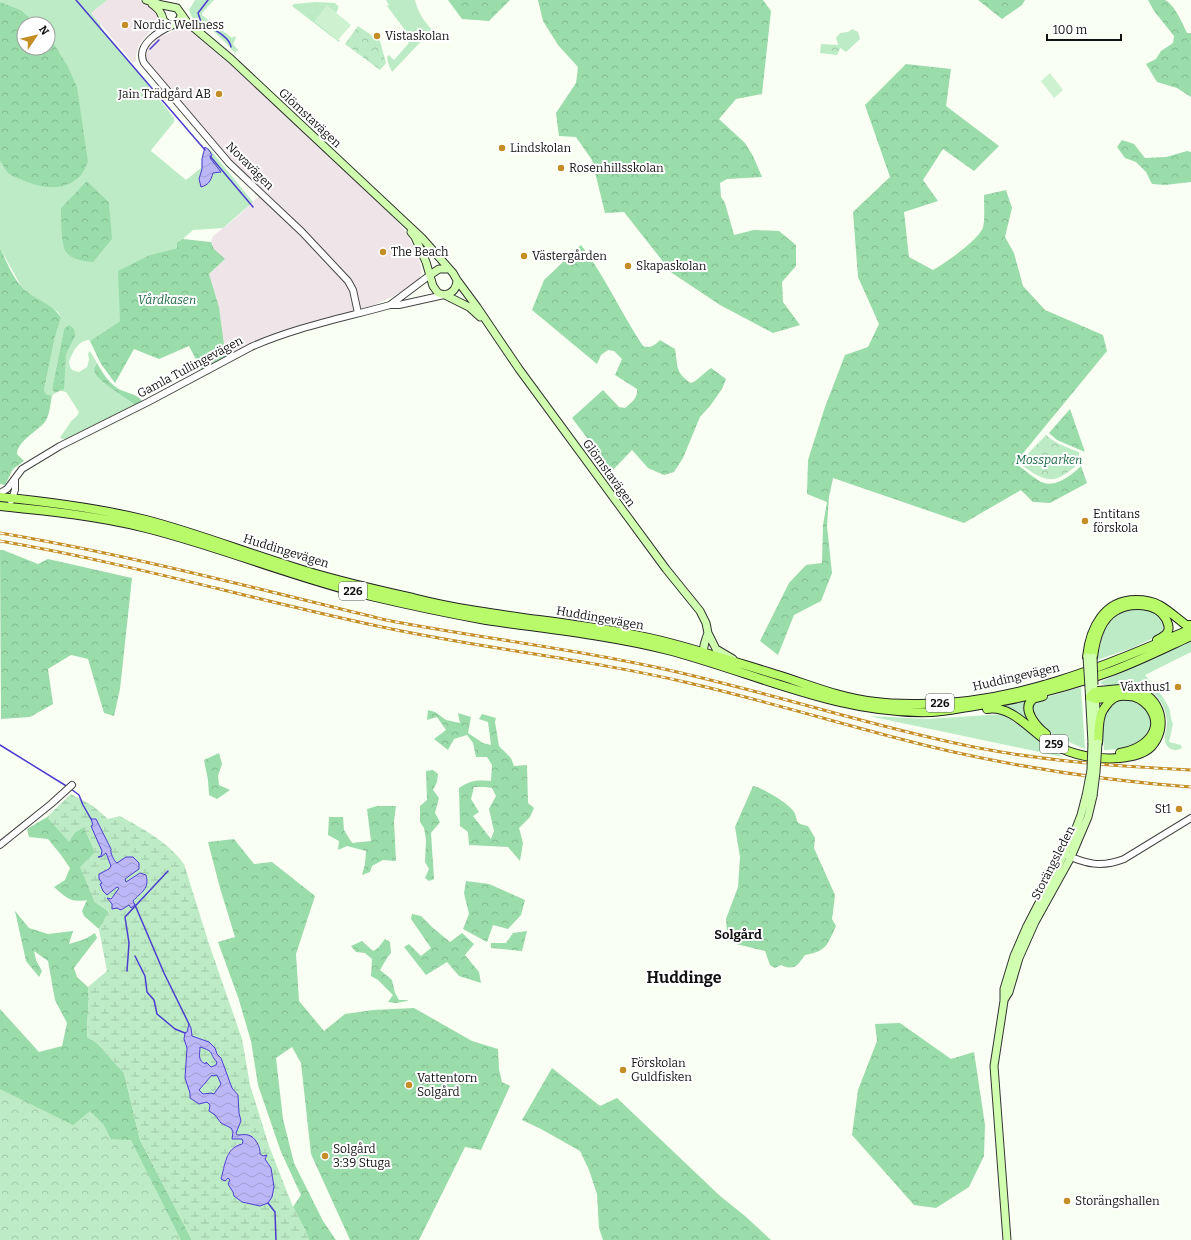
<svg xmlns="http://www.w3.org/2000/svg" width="1191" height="1240" viewBox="0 0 1191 1240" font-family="Bitter,serif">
<defs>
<pattern id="forest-crowns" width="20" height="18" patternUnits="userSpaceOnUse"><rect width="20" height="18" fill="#9bdcab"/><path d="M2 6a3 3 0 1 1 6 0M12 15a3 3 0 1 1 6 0" fill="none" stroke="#84bc92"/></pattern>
<pattern id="wetland-marsh" width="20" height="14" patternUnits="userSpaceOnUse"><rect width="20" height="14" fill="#bcebc5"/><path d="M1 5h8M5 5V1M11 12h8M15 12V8" fill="none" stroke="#a1c8a8"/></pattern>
<pattern id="park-crowns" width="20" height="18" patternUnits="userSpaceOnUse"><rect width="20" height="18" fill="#bcebc5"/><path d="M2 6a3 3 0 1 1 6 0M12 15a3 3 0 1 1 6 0" fill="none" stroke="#a1c8a8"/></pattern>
<pattern id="water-waves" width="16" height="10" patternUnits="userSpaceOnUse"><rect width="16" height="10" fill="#bcb8f7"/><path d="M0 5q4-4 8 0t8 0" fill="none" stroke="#a19dd3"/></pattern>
</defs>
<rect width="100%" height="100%" fill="#fafff4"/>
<path fill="#efe5e9" d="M107,0H139L148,5L157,15V22L139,45L136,55V61L133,63L91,13Z
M184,29L191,32L240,73L297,125L398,222L407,233L419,259L422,272L418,281L392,297L374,305L288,330L266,338L226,359L219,307L209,274L223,261L214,249L211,242L213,236L237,217L264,191L234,163L146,62L145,52L147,48L155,40L163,33L165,35L173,31L177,30L182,31Z"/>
<path fill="#bcebc5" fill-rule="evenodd" d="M0,0H107L91,13L100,24L101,28L133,66L174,118V122L152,149L151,151L186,180L201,168L202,154L208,147L253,202L223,228L193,230L183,239L177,242V248L150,255L120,321L90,341L89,340C77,341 73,352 69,362C70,369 72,371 79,372L87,367L89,360L88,354L90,351L97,363C96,364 94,367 94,369C93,380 126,397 135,405L66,439H62L60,437C64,432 67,428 70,423C73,418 77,418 79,412L66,392L61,391L64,329L52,389L55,393L52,396L46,394L44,390L55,337L61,318L58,312L29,294L21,286L0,248V161L10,175L67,65L48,34V24H37L21,10L0,2ZM87,181L109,202L111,241Z
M195,0H214L202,13V15L232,38L234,36L236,38L233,44L238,50L235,53L226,43L211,29L196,22L192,17L189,10Z
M386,0H415C418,12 423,20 432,30L392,72L388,63L387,57L389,55L394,60L409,43L399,34L405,30L387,6L389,5Z
M316,2L335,3L338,6V9L336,13L327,6L315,21L340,41L339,42L292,6L294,4Z
M852,29L858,32L860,39L846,52L839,47L836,38L840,33L848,32Z
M1137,608C1151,609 1161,613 1164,628L1160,635L1132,648L1097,660C1102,634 1106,613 1137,608Z
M1191,641V652L1145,675C1153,685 1162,694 1168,706C1171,711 1170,718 1173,724L1169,742L1181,745L1182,748C1179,750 1175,751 1171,749C1159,742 1168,730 1167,721C1166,713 1163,704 1158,698C1153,691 1140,685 1132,683C1121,682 1109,692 1100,682Z
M1081,687L1085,749C1063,739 1045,734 1032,713L1033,704L1044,698Z
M1027,699L1033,727L1014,711L1001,705Z
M1124,699C1151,699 1160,730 1137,744C1128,750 1115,749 1104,750C1103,726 1097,708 1124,699Z
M1003,714L1063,757L869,716L928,719Z"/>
<path fill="url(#forest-crowns)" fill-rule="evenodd" d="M448,0H510L489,21L462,19Z
M538,0H763L771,11L762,94L736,99L719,119L745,143L753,156L762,177L727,179L720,183L721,197L725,203L734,235L754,230L779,231L796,245V266L782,282L783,302L800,325L773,333L720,305L672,273L624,212L605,213L592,160L576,137L559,136L556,113L576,83L578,67L558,45L543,21Z
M978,0H1025L1022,5L1002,19Z
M1148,0C1153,0 1161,0 1165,0C1174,4 1183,24 1187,33H1191V97L1177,88L1157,82L1146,64L1156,59L1161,51L1173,43L1174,36L1154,11Z
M0,2L21,10L37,24H24V48H48V34L67,65L77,87L88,162C85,168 83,174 78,178C61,193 36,187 18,178C15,177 12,176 9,174C6,171 3,165 0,161Z
M906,64L951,69L946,106L999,146L974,171L943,149L923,180L938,201L904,212L909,257L933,270C944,264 980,239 983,227C985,221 984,202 984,195L1006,190L1012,208L1005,237L1014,253L1023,286L1045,310L1103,335L1107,351L1015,463C1024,469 1034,479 1044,483C1057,487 1073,474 1081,466L1087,483L1050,503L1033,502L1021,490L964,523L833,478L829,497L827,526L832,573L821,601L794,615L778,655L760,641L789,583L806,565L822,563L823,525L827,502L807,494L808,460L825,407L845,355L868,347L879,324L858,277L853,212L890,177L865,105Z
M1122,140L1134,144L1145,158L1166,157L1187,151L1191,152V182L1165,185L1152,184L1146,172L1136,162L1125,158L1117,147Z
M87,181L109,202L112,239L93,262C85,261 71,260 66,252C61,245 61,217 61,208Z
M183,239L211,242L214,249L225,259L209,274L219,307L226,359L202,371L189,346L159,359L134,349L115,383L101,364L90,341L120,321L118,271L150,255L177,248V242Z
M581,245C605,276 621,313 643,346C650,349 655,345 660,340L675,349C678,366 675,373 691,383C697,381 705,372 711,368L726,379L722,389L710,406L700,417L683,458L674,472L664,475L648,468L632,450L612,471L572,418L603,390L619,407L625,408C631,403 638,398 637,389L615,375L622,359L614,351L608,350L601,355L597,364L532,310L544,280Z
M0,248C6,260 12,276 21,286C32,299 53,303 61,318L55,337L44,390L46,394L52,396C50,404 50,416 44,423C37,431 17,442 17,454L24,461L13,469L5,485L0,484Z
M69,325L74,329L75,336L66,354L64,389L55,393L52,389L64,329Z
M97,363C102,372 108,382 117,388C125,393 136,393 142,401L135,405C126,397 93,380 94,369C94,367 96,365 97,363Z
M1070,409L1085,452L1057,440L1049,433Z
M0,550H3L38,564L48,559L132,578L120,689L114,716L104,713L88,659L71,655L48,669L53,704L30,717L1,719Z
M428,710L435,712L446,720L460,723L458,713L471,717L468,733L483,743L491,745L488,722L479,719L482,714L496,718L495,722L499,746L511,758L514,766L527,765L528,803L534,808L530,817L519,828L523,843L520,861L508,847L469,845L468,832L460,826L459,788C471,780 477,780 491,781L492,765L487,757H476L473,743L467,735L454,739L448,750L434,739L446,730L437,717L427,720ZM474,787H485L492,788L496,796L489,809L494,831L491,839L473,816L479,812L471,799Z
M219,753L222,764L218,776L219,785L230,790L217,799L209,795L208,780L204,760Z
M433,770L438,774L437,782L433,790L439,798L435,813L440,822L431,833L434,879L429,881L425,878L429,869L425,862L426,840L424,828L420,822V806L427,800L426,771Z
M753,786C761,787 790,804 794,812C799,821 793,823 808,826L815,838L814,848L835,895L832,919L836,926C827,945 827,951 805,955C797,966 794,971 781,965L775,968L770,965L765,951L736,944L727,932L726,919L738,887L740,857L735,827Z
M377,806H396L394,821L396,861L383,860L372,866L370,872L362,875L365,864L366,851L347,846L338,850L339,841L328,835L329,817H343L344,830L352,843L371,841L367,809Z
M47,817L69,841L75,832L84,827L95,852L94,901L109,912L99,929L84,916L82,911L87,900C70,903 67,898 54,887L65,880L70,868L61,855L48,839L29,837L27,829Z
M234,839L254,864L272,862L315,896L296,954L299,1001L324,1031L345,1014L373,1010L414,1008L472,1041L498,1049L499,1069L502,1082L510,1086L481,1150L465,1147L419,1240H350L311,1154L301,1063L292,1047L276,1058L283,1119L294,1163L323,1221L336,1240H309L305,1230L293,1207L301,1195L281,1152L258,1085L251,1041L238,997L218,942L235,937L220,888L208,842Z
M466,881L489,884L525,900L521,915L508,929L493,925L487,942L463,929L469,914L464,893Z
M15,911L29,928L48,934L73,931L69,944L85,939L95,933L97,938L74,968L77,977L88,987V1010L87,1037L97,1043L124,1073L140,1140L192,1240H0V1009L39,1052L62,1046L67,1023L55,1000L48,961L34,951L36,960L42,971L39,977L26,961Z
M412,914L421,916L433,928L450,942L462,933L474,944L465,955L479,972L481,983L459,976L447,962L426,975L404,947L409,944L421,956L431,948L411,919Z
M527,931L522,951L491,948V943H506L513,933Z
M385,939L390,942L391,953C386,958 384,964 380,970L392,980L395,993L399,1000H408L407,1001L396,1003L388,1002L393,995L378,980L371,976L372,959L365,953L356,952L351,946L362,941L373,951L378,948Z
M900,1023L951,1059L974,1052L985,1125L984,1156L969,1187L936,1208L914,1205L852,1135L858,1090L877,1041L875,1024Z
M552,1068L600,1106L617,1098L719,1195L745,1216L771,1240H603L599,1228L597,1194L589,1170L580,1151L541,1129L522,1120Z"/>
<path fill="url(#wetland-marsh)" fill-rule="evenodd" d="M71,794L93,806L108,819L120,816C143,829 168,842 184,864L209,944L242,1039L250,1085L269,1146L293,1207L305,1230L309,1240H192L140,1140L124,1073L97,1043L87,1037L88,1010V987L107,971L99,929L109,912L94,901L80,867L95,852L84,827L75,832L69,842L47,817ZM91,819H96L110,849C110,853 114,861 117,864L126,857H133L139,863L138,869L125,879L126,882L140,873L146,875C150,889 141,892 133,901L135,905L131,908L129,905L121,910L117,908L112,909V904L108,898L111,900L112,898L119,888L117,887L107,895L103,891L100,885L102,883L99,879V874L109,869L111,866L106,853L101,857H98L101,856L102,851L91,826L93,825ZM189,1024L191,1028L192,1036L209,1042L215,1048L217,1054L221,1058L232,1088L238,1095L239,1113L241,1121L236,1133L237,1135C241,1135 245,1134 248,1135C255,1136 261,1147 260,1154L263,1156H267L265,1159L271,1168L274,1188L272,1197L268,1203L260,1206L242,1202L234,1196L233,1192L228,1184L230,1180L228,1178L225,1181L221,1179C224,1167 224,1154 235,1146C239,1143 241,1145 243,1141V1139H232L233,1132L231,1128L221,1123L215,1115L209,1111L210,1105L207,1102L199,1104L190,1098V1093L185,1078L187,1048L184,1039L185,1033L187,1032Z
M200,1047H202C210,1049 213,1055 217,1062L216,1065L211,1067C206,1064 198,1061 198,1055C199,1052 200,1050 200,1047Z
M212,1075H217L221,1084L214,1094L211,1093L203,1094L199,1090Z"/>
<path fill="url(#park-crowns)" d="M358,26L380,41L386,63L380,70L345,44Z
M821,44L839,45L840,49L837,55L820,53Z
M1046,435C1056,444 1066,447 1079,452V463C1054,486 1046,483 1019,463Z
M0,1089L73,1125L90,1111L104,1125L111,1139L131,1140L181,1240H0Z"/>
<path fill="#cef2d0" d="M327,5L351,25L338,40L315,21Z
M1050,73L1063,90L1054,98L1041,81Z"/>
<path fill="url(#water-waves)" stroke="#4c3dd0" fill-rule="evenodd" d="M205,147L209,150L212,155L210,158L221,172L213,173C211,180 209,185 201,187L199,179L202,169V159Z
M91,819H96L111,849C110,853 114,861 117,863L126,857H133L139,863V869L125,879L126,882L140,873L146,875C150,889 141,892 133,901L135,905L131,908L129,905L121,910L117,908L112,909V904L107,898L111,899L112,898L119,888L117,887L107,895L103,891L100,884L102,883L99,879V874L109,869L111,866L106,853L101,857H98L101,856L102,851L91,826L93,825Z
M189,1024L191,1028L192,1036L209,1042L215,1048L217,1054L221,1058L232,1088L238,1095L239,1113L241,1121L236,1133L237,1135C241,1135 245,1134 248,1135C255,1136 261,1148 260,1154L263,1156L267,1155L265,1159L271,1168L274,1187L272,1197L268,1203L260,1206L242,1202L234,1196L233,1192L228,1184L230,1180L228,1178L225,1181L221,1179C225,1166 225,1148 242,1144L243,1141L242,1139H232L233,1132L231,1128L221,1123L215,1115L209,1111L210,1105L207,1102L199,1104L190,1098V1093L185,1078L187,1048L184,1039L185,1033L187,1032ZM200,1047C216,1052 208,1053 217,1062L216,1065L211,1067L206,1062V1064C197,1061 200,1054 200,1047ZM212,1075L213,1076L217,1075L221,1084L214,1094L211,1093L203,1094L199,1090Z"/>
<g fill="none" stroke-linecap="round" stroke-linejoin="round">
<path stroke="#4c3dd0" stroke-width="1.5" d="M76,0L205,150
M208,0L198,13L201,22C209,27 230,36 231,47
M150,49L159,40
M210,156L253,207
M0,745L68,787
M71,789L79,795L83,805L91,819
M135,905L164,973L189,1024
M135,956L145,976L147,992L154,1000L157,1014L175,1029L185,1033
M127,971L129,943L125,917L168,871
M268,1203L275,1212L276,1240"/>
<defs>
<path id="tertiary" d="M173,25C159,31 135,45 144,63L229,163L302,232L348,281L353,290L358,313
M390,305L430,275
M0,493L7,489L22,469L60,446L148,402L251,347C296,327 344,318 390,305H399L444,295
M11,501L15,490V479
M0,845L51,804L72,785
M1064,854C1086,864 1101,868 1124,859L1191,818"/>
<path id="secondary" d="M146,0L162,5L177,8L187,22L231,59L422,238L453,273L457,280L477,307L519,369L666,569L700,611L706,623L708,633L716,649L733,659
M152,4C156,7 160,10 161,14C163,16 162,20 165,22C172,29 180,22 181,15
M411,232L415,237L426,262L433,286L438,293L445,295C453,293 457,288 457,280
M430,275L439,269H449
M445,295L469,307L480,317
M704,656C702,649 705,641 708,633
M1089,687L1092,743
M1095,693L1097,727
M1004,1000L1009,992L1019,958L1035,922L1071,857L1088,817L1093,796
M1007,1240L994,1066L1004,1001V989L1014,956L1027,926L1071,841L1081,815L1086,796"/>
<path id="primary" d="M0,497C49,502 98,508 146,520C196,533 244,552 293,567C332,580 373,589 413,598C495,619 580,621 662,641C702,651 741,664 781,676C812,686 843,699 876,702C888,704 901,704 913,704C1011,706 1103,667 1191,629
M0,506C49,511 98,516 146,528C222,547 295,578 371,596C409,605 447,613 486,620C547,629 609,635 668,650C756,673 839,715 932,712C946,711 960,708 974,706C1021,699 1068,687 1112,671C1139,661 1165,648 1191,636
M1087,657C1090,628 1104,600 1136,600C1144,600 1152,601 1159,605C1167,609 1178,619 1186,625H1191
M1093,657C1095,641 1100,620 1115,611C1130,602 1157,602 1166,619C1167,622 1170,626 1168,631C1167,635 1161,638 1157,640
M1043,696C1040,697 1036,698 1033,699C1020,709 1038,728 1046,734
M987,709C1011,705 1029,729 1047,741C1070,755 1093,760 1120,758C1131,757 1143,755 1151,747C1169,728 1161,696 1135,690C1122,687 1108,691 1095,691L1090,697L1096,699L1115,697
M1098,743C1099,734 1098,723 1101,715C1102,710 1106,706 1109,702C1115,696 1120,695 1128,696C1137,696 1143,700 1149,707C1167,731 1142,750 1120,753"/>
</defs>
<use href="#tertiary" stroke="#444" stroke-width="8"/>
<use href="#secondary" stroke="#333" stroke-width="9"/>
<use href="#primary" stroke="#222" stroke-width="10"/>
<use href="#tertiary" stroke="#fff" stroke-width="6"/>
<use href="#secondary" stroke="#d0ffaf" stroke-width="7"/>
<use href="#primary" stroke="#b8fa69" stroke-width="8"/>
<defs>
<path id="rail" d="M0,533C130,555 258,589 386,620C473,637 563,647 650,666C751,687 849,720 950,742C1029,760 1110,766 1191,770
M0,541C129,563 254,600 382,627C484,649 588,659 689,683C776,703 862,731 949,751C1029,769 1110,781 1191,787"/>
</defs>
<use href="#rail" stroke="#c48d25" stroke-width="3"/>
<use href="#rail" stroke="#fff" stroke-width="1.5" stroke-dasharray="4.5" stroke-linecap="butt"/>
<defs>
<path id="secondary-bridge" d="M1087,657L1089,687
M1093,657L1094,685
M1086,796L1091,770L1092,743
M1093,796L1096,772L1098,743"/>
</defs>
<use href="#secondary-bridge" stroke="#333" stroke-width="9" stroke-linecap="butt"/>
<use href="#secondary-bridge" stroke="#d0ffaf" stroke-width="7"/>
</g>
<g fill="#c48d25" stroke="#fff" stroke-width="1.5">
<circle cx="125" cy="25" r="4"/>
<circle cx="377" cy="36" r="4"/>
<circle cx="219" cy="94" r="4"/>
<circle cx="502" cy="148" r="4"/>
<circle cx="561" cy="168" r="4"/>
<circle cx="383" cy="252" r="4"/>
<circle cx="524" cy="256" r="4"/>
<circle cx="628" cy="266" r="4"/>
<circle cx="1085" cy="521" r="4"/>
<circle cx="1178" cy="687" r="4"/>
<circle cx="1179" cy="809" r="4"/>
<circle cx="623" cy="1070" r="4"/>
<circle cx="409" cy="1085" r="4"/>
<circle cx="325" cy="1156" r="4"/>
<circle cx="1067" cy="1201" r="4"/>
</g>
<g text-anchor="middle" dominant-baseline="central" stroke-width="4" stroke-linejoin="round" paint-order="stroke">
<g fill="#fff" stroke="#585858" stroke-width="1">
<rect x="339" y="582" width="28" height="18" rx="3"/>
<rect x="926" y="694" width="28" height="18" rx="3"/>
<rect x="1040" y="735" width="28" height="18" rx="3"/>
</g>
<g font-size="11" font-weight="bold" fill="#111">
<text x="353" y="591">226</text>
<text x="940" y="703">226</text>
<text x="1054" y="744">259</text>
</g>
<g font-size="12" fill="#111" stroke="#fff" text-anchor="start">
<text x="133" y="25">Nordic Wellness</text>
<text x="385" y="36">Vistaskolan</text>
<text x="211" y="94" text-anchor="end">Jain Trädgård AB</text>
<text x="510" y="148">Lindskolan</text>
<text x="569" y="168">Rosenhillsskolan</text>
<text x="391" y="252">The Beach</text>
<text x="532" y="256">Västergården</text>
<text x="636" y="266">Skapaskolan</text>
<text x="1093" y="514">Entitans<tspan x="1093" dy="14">förskola</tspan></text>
<text x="1170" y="687" text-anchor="end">Växthus1</text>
<text x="1171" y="809" text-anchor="end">St1</text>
<text x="631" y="1063">Förskolan<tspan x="631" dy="14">Guldfisken</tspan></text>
<text x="417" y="1078">Vattentorn<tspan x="417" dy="14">Solgård</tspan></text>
<text x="333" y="1149">Solgård<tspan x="333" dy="14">3:39 Stuga</tspan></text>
<text x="1075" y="1201">Storängshallen</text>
</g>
<g font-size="12" fill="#111" stroke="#fff">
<text transform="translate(310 118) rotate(43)">Glömstavägen</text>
<text transform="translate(250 166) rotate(45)">Novavägen</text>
<text transform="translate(190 367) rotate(-28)">Gamla Tullingevägen</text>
<text transform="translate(609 473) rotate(54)">Glömstavägen</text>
<text transform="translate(286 551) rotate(17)">Huddingevägen</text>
<text transform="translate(600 618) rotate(10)">Huddingevägen</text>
<text transform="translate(1016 677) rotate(-13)">Huddingevägen</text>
<text transform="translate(1053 863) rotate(-63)">Storängsleden</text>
</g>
<g font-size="12" font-style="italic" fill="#1e6b44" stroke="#fff">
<text x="167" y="300">Vårdkasen</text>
<text x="1049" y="460">Mossparken</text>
</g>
<g font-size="13" font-weight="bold" fill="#111" stroke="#fff">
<text x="738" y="934">Solgård</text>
</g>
<g font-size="16" font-weight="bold" fill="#111" stroke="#fff">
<text x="684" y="977">Huddinge</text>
</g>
</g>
<g transform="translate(36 36) rotate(55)"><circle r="19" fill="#ffffff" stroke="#a0a0a0"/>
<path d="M0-3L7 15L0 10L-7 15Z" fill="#c48d25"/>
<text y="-6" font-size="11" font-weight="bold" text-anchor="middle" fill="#111111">N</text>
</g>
<path d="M1047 34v6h74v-6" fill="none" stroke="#111111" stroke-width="2"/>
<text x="1053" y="34" font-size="12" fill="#111111" stroke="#ffffff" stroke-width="3" paint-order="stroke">100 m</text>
</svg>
